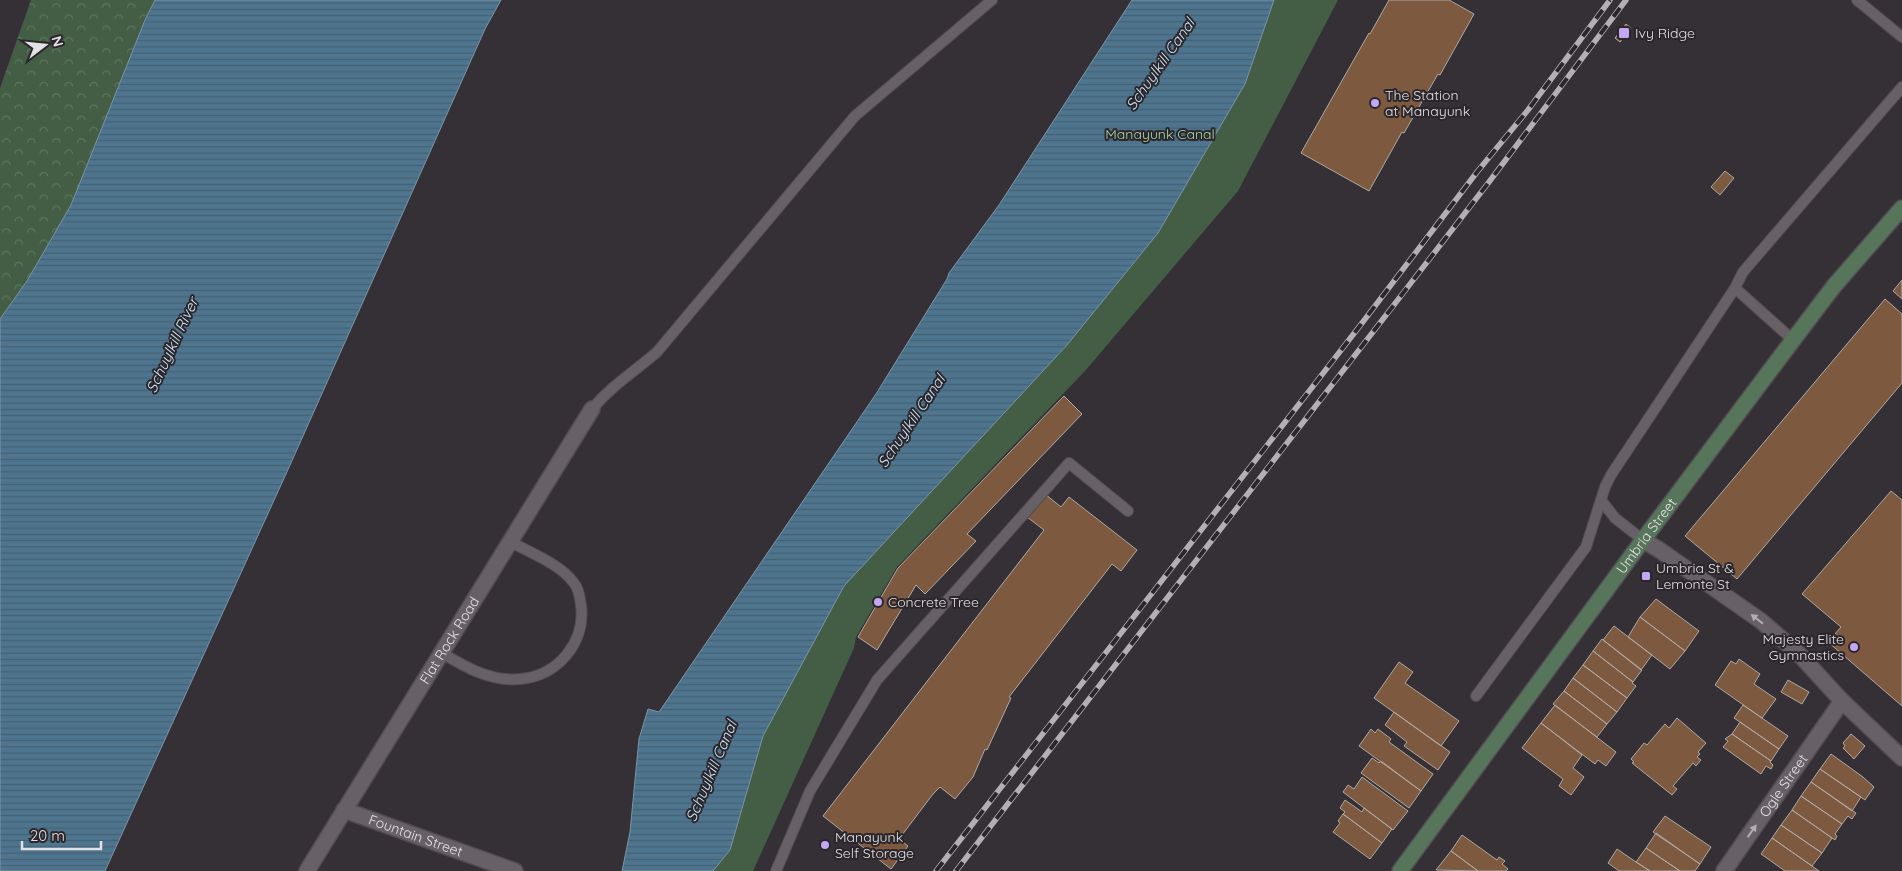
<svg xmlns="http://www.w3.org/2000/svg" width="1902" height="871" viewBox="0 0 1902 871" font-family="Quicksand,sans-serif">
<defs>
<pattern id="forest-crowns" width="20" height="18" patternUnits="userSpaceOnUse" patternTransform="scale(1.25)"><rect width="20" height="18" fill="#435e44"/><path d="M2 6a3 3 0 1 1 6 0M12 15a3 3 0 1 1 6 0" fill="none" stroke="#5e755f"/></pattern>
<pattern id="water-rules" width="6" height="5" patternUnits="userSpaceOnUse" patternTransform="scale(1.25)"><rect width="6" height="5" fill="#4d7590"/><path d="M0 2.5h6" fill="none" stroke="#495f6e"/></pattern>
</defs>
<rect width="100%" height="100%" fill="#353035"/>
<path fill="#435e44" d="M1132,0H1338L1238,191L1085,371L897,567L856,637L854,648L753,871H622L630,832L639,739L648,709L659,712L876,394L947,279L949,273L999,205Z"/>
<path fill="url(#forest-crowns)" d="M31,0H155L145,20L71,205L27,281L0,319V88Z"/>
<path fill="url(#water-rules)" stroke="#7a95a9" d="M155,0H501L485,29L286,474L105,871H0V319L27,281L71,205L145,20Z
M1132,0H1274L1245,84L1158,233L1067,345L844,586L763,736L730,850L713,871H622L630,832L639,739L648,709L659,712L876,394L947,279L949,273L999,205Z"/>
<path fill="#7c593f" stroke="#b0a9a4" d="M1389,0H1449L1474,14L1440,75L1438,74L1404,133L1402,132L1369,191L1301,153L1369,33L1370,34Z
M1626,24L1631,28L1620,42L1615,38Z
M1725,171L1734,178L1720,195L1711,187Z
M1902,280V299L1893,291Z
M1885,299L1902,314V383L1737,579L1685,536Z
M1064,396L1082,414L967,534L976,541L925,594L916,585L877,650L858,637L898,568Z
M1891,491L1902,500V706L1828,642L1841,627L1802,594Z
M1045,494L1061,507L1069,497L1137,550L1121,571L1112,564L1009,697L1011,698L987,750L985,749L973,777L955,799L940,787L933,794L899,839L908,846L891,869L823,816L1044,530L1027,517Z
M1656,599L1699,631L1685,651L1640,617Z
M1640,617L1685,651L1670,669L1628,637Z
M1614,626L1652,655L1641,670L1603,640Z
M1602,639L1642,670L1633,682L1593,651Z
M1593,651L1633,682L1632,683L1636,686L1627,698L1583,665Z
M1739,659L1760,674L1754,684L1776,699L1762,718L1715,685L1731,661L1736,664Z
M1399,662L1413,672L1405,683L1459,721L1441,746L1374,698Z
M1583,665L1627,698L1617,712L1573,678Z
M1573,678L1617,712L1607,724L1564,691Z
M1788,680L1809,692L1802,704L1781,692Z
M1564,691L1607,724L1597,737L1553,704Z
M1555,705L1616,752L1606,766L1598,760L1595,764L1541,723Z
M1743,705L1788,736L1779,749L1734,718Z
M1394,712L1450,752L1438,770L1404,746L1407,742L1385,725Z
M1677,718L1706,743L1698,752L1700,754L1697,757L1701,760L1696,766L1693,763L1673,786L1677,789L1672,795L1632,763L1634,762L1631,759L1644,743L1647,745L1665,724L1669,728Z
M1740,722L1779,749L1771,761L1732,734Z
M1541,723L1582,755L1573,768L1584,777L1571,795L1559,786L1563,779L1522,748Z
M1371,729L1375,733L1378,729L1391,739L1389,742L1433,774L1421,791L1359,746Z
M1732,734L1771,761L1770,762L1773,765L1771,769L1766,766L1761,774L1723,747L1728,741L1725,739Z
M1851,734L1865,746L1854,759L1843,748L1845,746L1843,743Z
M1831,754L1863,777L1874,787L1865,800L1820,769Z
M1372,758L1379,763L1381,761L1421,791L1409,808L1361,773Z
M1820,769L1861,797L1852,811L1811,782Z
M1362,777L1408,811L1393,830L1343,792L1348,785L1354,789Z
M1811,782L1856,813L1852,819L1848,816L1842,824L1801,796Z
M1801,796L1842,824L1835,834L1837,836L1835,840L1792,810Z
M1345,800L1362,812L1364,808L1392,829L1382,843L1343,814L1345,812L1340,808Z
M1792,810L1832,838L1822,853L1781,825Z
M1343,814L1382,843L1370,859L1333,832L1340,823L1338,821Z
M1665,816L1711,847L1700,864L1653,832Z
M1781,825L1822,853L1812,866L1772,838Z
M1656,833L1700,864L1695,871H1680L1646,848Z
M1462,835L1497,860L1499,857L1505,861L1502,864L1508,869L1506,871H1478L1451,851Z
M1772,838L1812,866L1819,871H1785L1761,854Z
M1646,848L1680,871H1650L1636,862Z
M1617,849L1636,862L1650,871H1619L1608,863Z
M1451,851L1478,871L1436,870Z"/>
<g fill="none" stroke-linecap="round" stroke-linejoin="round">
<defs>
<path id="lane" d="M1857,0L1902,37
M1735,288L1793,340
M592,409C611,386 634,372 657,352L855,116L992,0
M1601,500L1615,518L1643,540
M442,653C465,667 491,682 520,679C558,676 586,642 581,605C580,598 579,589 574,583C560,564 531,553 511,542
M1476,696L1586,547L1605,487L1611,475L1735,288L1743,272L1902,87
M776,871L810,791L877,680L1069,463L1128,511"/>
<g id="street">
<path d="M1643,540L1661,551L1761,621L1798,653L1842,701L1902,758"/>
<path id="s1" d="M344,810L515,871"/>
<path id="s2" d="M307,871L592,409"/>
<path id="s3" d="M1724,871L1842,701"/>
</g>
<g id="secondary">
<path id="s4" d="M1400,871L1643,540L1793,340L1834,286L1902,208"/>
</g>
</defs>
<use href="#lane" stroke="#514c51" stroke-width="12"/>
<use href="#street" stroke="#514c51" stroke-width="18"/>
<use href="#secondary" stroke="#514c51" stroke-width="18"/>
<use href="#lane" stroke="#676167" stroke-width="10"/>
<use href="#street" stroke="#676167" stroke-width="15"/>
<use href="#secondary" stroke="#57755a" stroke-width="15"/>
<defs>
<path id="rail" d="M936,871L1359,327L1477,172L1528,110L1610,0
M956,871L1489,182L1626,0"/>
</defs>
<use href="#rail" stroke="#b3b0b3" stroke-width="5.5"/>
<use href="#rail" stroke="#2b262b" stroke-width="4" stroke-dasharray="11" stroke-linecap="butt"/>
</g>
<defs><path id="oneway-solid" d="M-6-.8H1V-3.2L6.5 0L1 3.2V.8H-6Z" transform="scale(1.25)"/></defs>
<g fill="#b2aeb2">
<use href="#oneway-solid" transform="translate(1757 619) rotate(-142)"/>
<use href="#oneway-solid" transform="translate(1752 831) rotate(-55)"/>
</g>
<g fill="#c2a7f2" stroke="#2b262b" stroke-width="2">
<rect x="1618" y="27" width="12" height="12" rx="2.5"/>
<circle cx="1375" cy="103" r="5"/>
<rect x="1641" y="571" width="10" height="10" rx="2.5"/>
<circle cx="878" cy="602" r="5"/>
<circle cx="1854" cy="647" r="5"/>
<circle cx="825" cy="845" r="5"/>
</g>
<g text-anchor="middle" dominant-baseline="central" stroke-width="4" stroke-linejoin="round" paint-order="stroke">
<g font-size="14" fill="#e4e1e4" stroke="#2b262b" text-anchor="start">
<text x="1635" y="33">Ivy Ridge</text>
<text x="1385" y="95">The Station<tspan x="1385" dy="16">at Manayunk</tspan></text>
<text x="1656" y="568">Umbria St &amp;<tspan x="1656" dy="16">Lemonte St</tspan></text>
<text x="888" y="602">Concrete Tree</text>
<text x="1844" y="639" text-anchor="end">Majesty Elite<tspan x="1844" dy="16">Gymnastics</tspan></text>
<text x="835" y="837">Manayunk<tspan x="835" dy="16">Self Storage</tspan></text>
</g>
<g font-size="14" fill="#a4daa5" stroke="#2b262b">
<text x="1160" y="134">Manayunk Canal</text>
</g>
<g font-size="14" fill="#e4e1e4" stroke="#2b262b">
<text stroke="none"><textPath href="#s4" startOffset="416">Umbria Street</textPath></text>
<text stroke="none"><textPath href="#s2" startOffset="271">Flat Rock Road</textPath></text>
<text stroke="none"><textPath href="#s3" startOffset="104">Ogle Street</textPath></text>
<text stroke="none"><textPath href="#s1" startOffset="76">Fountain Street</textPath></text>
</g>
<g font-size="15" font-style="italic" fill="#cce6f8" stroke="#2b262b">
<text transform="translate(1160 64) rotate(-55)">Schuylkill Canal</text>
<text transform="translate(172 345) rotate(-65)">Schuylkill River</text>
<text transform="translate(911 421) rotate(-56)">Schuylkill Canal</text>
<text transform="translate(711 771) rotate(-67)">Schuylkill Canal</text>
</g>
</g>
<g transform="translate(45 45) rotate(74)" stroke="#2b262b" stroke-width="4" paint-order="stroke">
<path d="M0-4L9 19L0 12L-9 19Z" fill="#e4e1e4"/>
<text y="-8" font-size="14" font-weight="bold" text-anchor="middle" fill="#e4e1e4">N</text>
</g>
<path d="M22 841v8h79v-8" fill="none" stroke="#e4e1e4" stroke-width="2.5"/>
<text x="30" y="841" font-size="15" fill="#e4e1e4" stroke="#2b262b" stroke-width="4" paint-order="stroke">20 m</text>
</svg>
